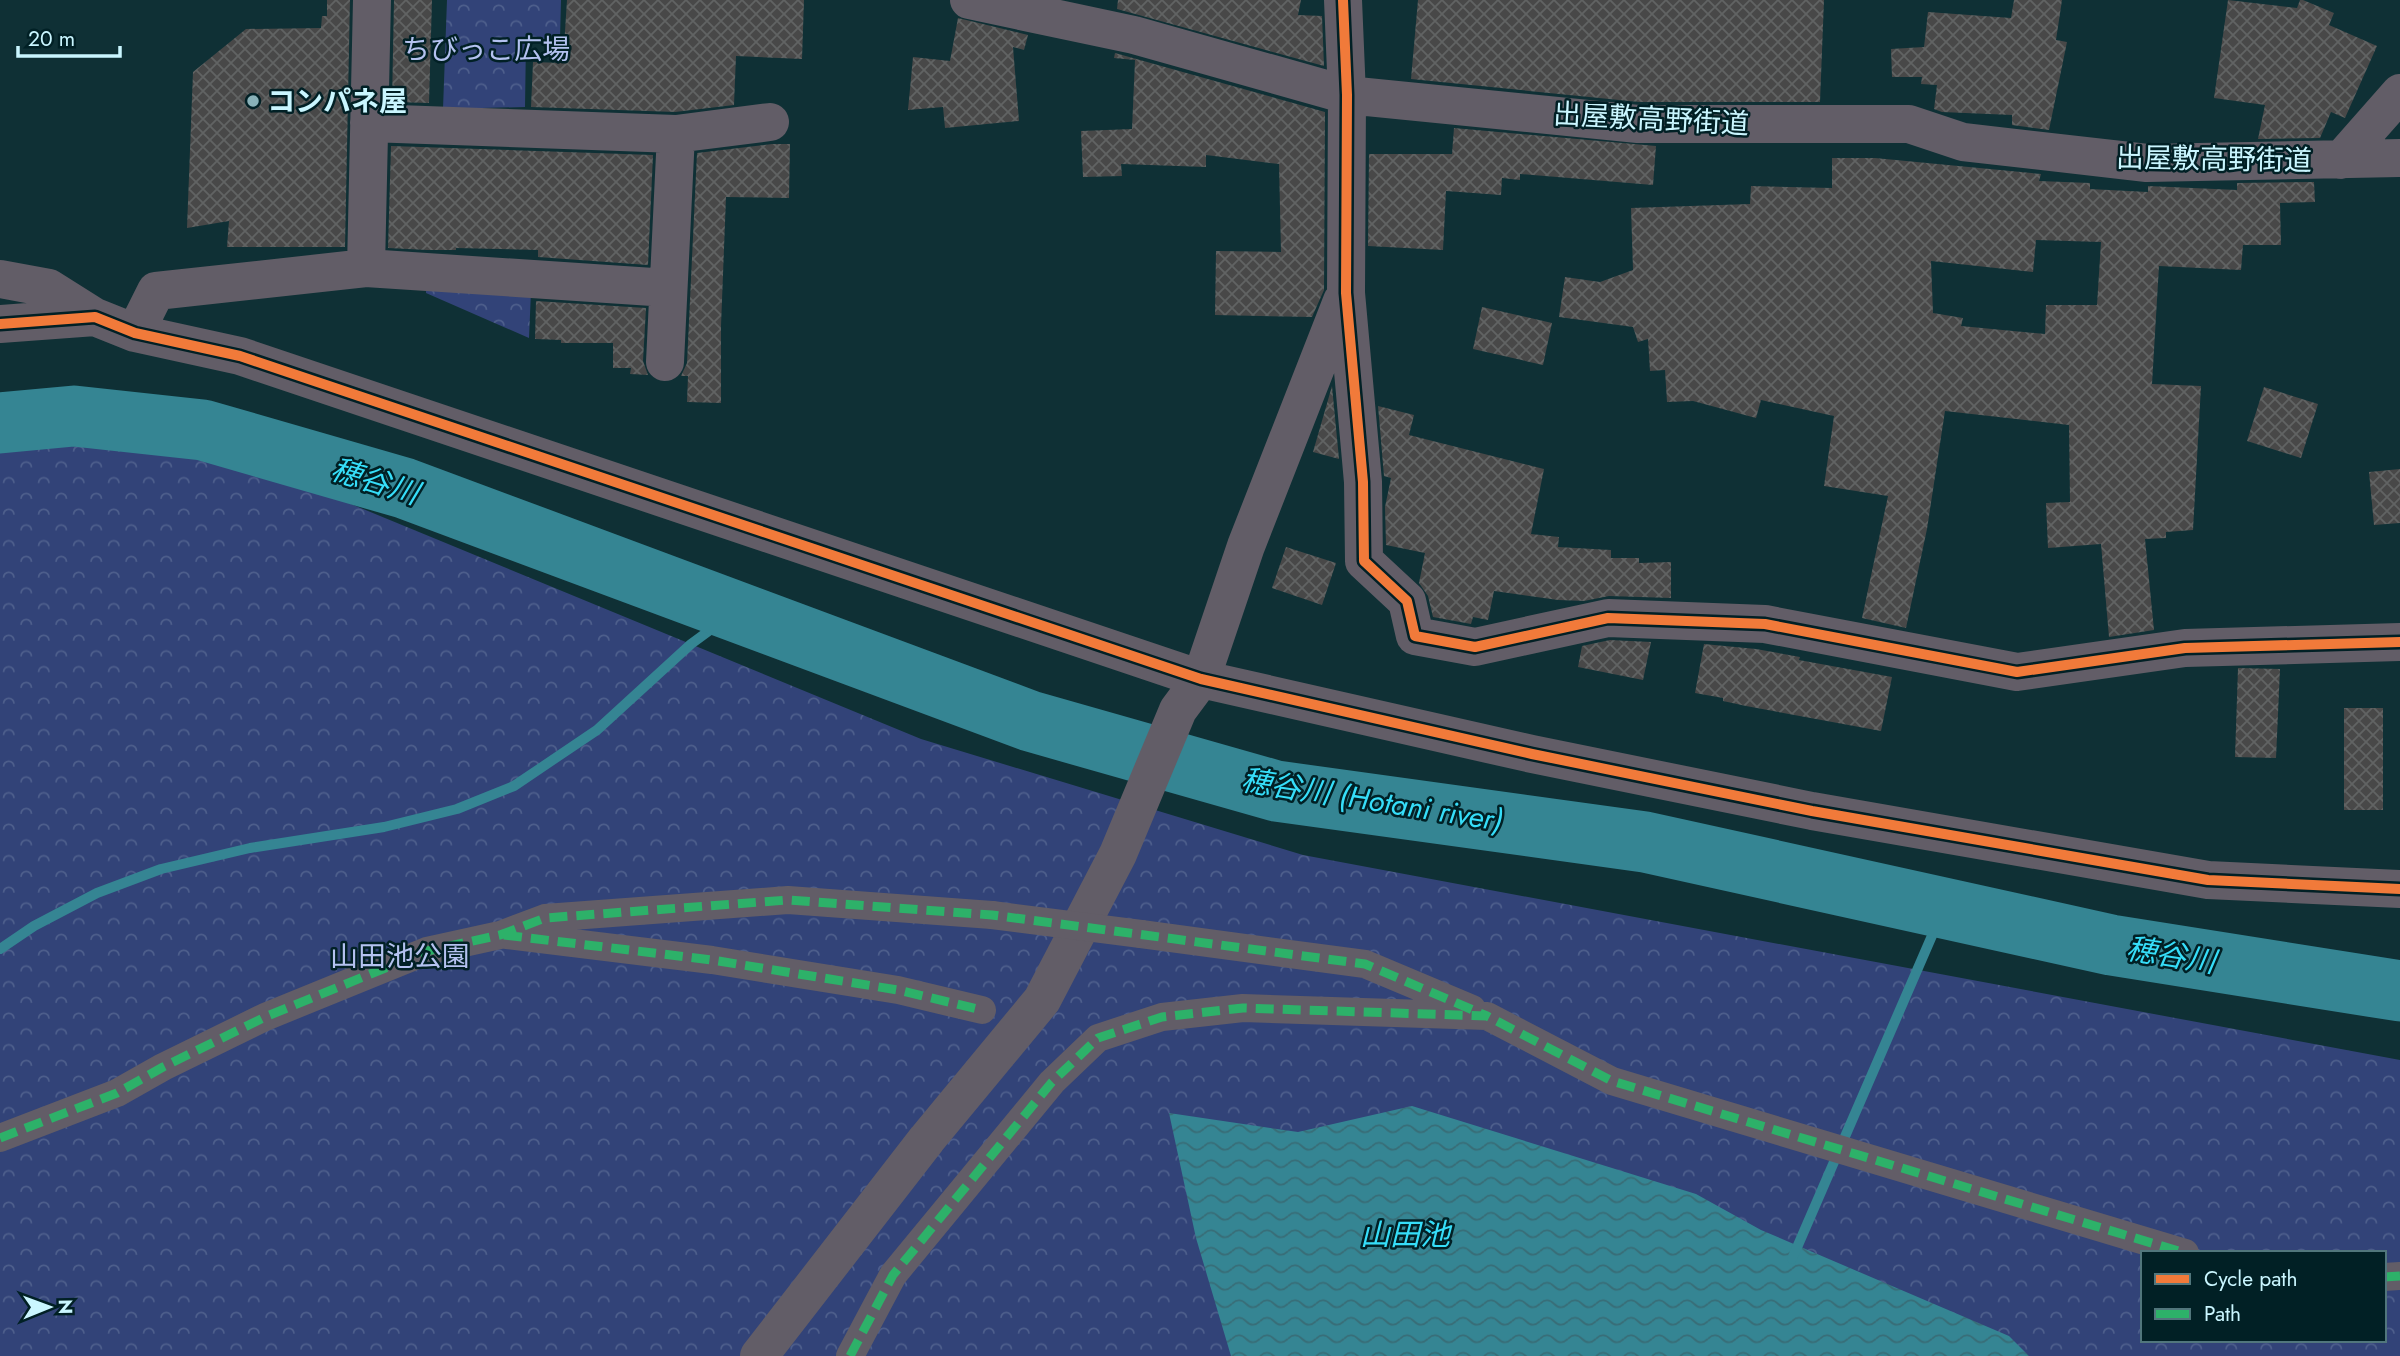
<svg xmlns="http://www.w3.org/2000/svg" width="2400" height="1356" viewBox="0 0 2400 1356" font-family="Jost,'Noto Sans JP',sans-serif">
<defs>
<pattern id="park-crowns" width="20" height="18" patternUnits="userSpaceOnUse" patternTransform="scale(1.75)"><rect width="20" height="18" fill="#324378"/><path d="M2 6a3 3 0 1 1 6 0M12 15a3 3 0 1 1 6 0" fill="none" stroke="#4e5f8c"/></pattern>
<pattern id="water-waves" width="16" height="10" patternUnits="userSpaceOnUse" patternTransform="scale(1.75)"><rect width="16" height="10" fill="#358593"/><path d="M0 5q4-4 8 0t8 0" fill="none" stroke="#386d77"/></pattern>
<pattern id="building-cross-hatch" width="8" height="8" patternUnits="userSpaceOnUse" patternTransform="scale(1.75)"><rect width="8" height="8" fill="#484848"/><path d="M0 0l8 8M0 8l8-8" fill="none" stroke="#616363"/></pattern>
</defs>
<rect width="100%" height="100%" fill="#0f3035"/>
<path fill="url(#park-crowns)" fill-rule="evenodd" d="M447,0H561L560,39H526L525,107L443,109Z
M426,285L531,291L529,338L426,293Z
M102,433L220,450L921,739L1303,855L2400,1060V1356H0V438ZM2143,1253H2384V1340H2143Z"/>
<path fill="url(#water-waves)" d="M1412,1106L1696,1194L1761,1230L2009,1336L2029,1356H1231L1196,1238L1169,1113L1298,1132Z"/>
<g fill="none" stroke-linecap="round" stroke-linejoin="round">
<path stroke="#358593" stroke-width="10" d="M0,949L34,926L97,893L161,869L250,848L384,827L457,809L514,786L597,730L691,644L736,611
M1792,1259L1944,908"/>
<path stroke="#358593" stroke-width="61" d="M0,423L74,416L203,430L404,488L1030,721L1276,791L1645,842L2111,945L2400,991"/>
</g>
<path fill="url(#building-cross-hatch)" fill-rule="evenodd" d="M327,0H350L345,247H227L229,221L187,228L193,72L246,29L321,28L322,16H327Z
M394,0H432L429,103L392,102Z
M567,0H804L802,59L736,56L734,105L675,112L531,107L533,62L563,63Z
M1118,0H1301L1298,15L1322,16L1324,66L1117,9Z
M1418,0H1824L1820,102H1639L1411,79Z
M2014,0H2062L2056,40L2067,42L2049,130L2012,125V115L1942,112L1934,109L1937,85L1921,84L1922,77H1892L1891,49L1924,47L1928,12L2011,18Z
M2228,0L2297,8L2300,0H2303L2334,13L2329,25L2377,46L2345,118L2331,112L2320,138L2258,139L2265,105L2214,98Z
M958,18L1028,35L1024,50L1013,47L1019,121L945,128L943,107L908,110L913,57L950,61Z
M1115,53L1325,112L1324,290L1312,317L1215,315L1216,251L1281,252L1279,164L1206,155V167L1121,164L1122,176L1083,177L1081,131L1132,129L1135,60L1114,58Z
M1454,128L1656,146L1653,185L1520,174V180L1502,178L1501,195L1446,191L1443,250L1368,246L1369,154H1452Z
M772,144H790L789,198L726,197L721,326V403L687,402L688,376H681L687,363L697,153Z
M391,146L653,155L648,265L538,257V250L456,248V250H427L388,248Z
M1832,158H1875L2041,174L2039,181L2090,183V189L2148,192V186L2237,190V183L2314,182L2315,202L2280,203L2281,245H2243L2241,270L2159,266L2152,384L2201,386L2193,530L2166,532V538L2145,539L2154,630L2109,637L2101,544L2048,548L2046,503L2070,502L2069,425L1945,411L1927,529L1906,628L1862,618L1888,496L1824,486L1834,416L1761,400L1756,418L1693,401L1667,402L1665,370L1650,371L1648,339L1638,342L1633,327L1559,317L1565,277L1600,282L1633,270L1631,208L1750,204L1751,186L1832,188ZM2036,240L2101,242L2097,305H2046L2045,334L1961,326L1963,318L1933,313L1931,261L2033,272Z
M536,301L646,308L643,361L648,375L630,374L631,368H613V343H561V340L535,339Z
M1482,307L1552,323L1543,365L1473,349Z
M1332,386L1339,459L1313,452Z
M2264,387L2318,404L2301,458L2247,441Z
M1378,406L1414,415L1409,435L1544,469L1531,534L1559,537L1558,547L1611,550V558H1639V563L1671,562V598L1609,596L1584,601L1558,600L1494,591L1488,620L1473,617L1471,624L1433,617L1428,596L1419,583L1425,553L1386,545L1385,507L1391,478L1384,476Z
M2400,469V523L2374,525L2369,472Z
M1286,547L1336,563L1322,605L1272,588Z
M1610,640L1651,642L1643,680L1578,667L1582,646Z
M1704,644L1756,649L1800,657L1799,660L1892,677L1881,731L1746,706L1723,701V698L1695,693Z
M2238,668L2280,669L2276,758L2235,757Z
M2344,708H2383V810H2344Z"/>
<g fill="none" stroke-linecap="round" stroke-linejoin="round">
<path stroke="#625d67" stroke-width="28" d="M1141,934L1365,964L1472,1009
M507,935L712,960L898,990L982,1010
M0,1138L117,1093L163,1067L265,1017L427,951L500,935L545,918L788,900L992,915
M2384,1277L2400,1276
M850,1356L893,1275L1052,1082L1098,1038L1162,1017L1243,1008L1487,1016L1612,1081L2185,1253"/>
<path stroke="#625d67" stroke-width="38" d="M969,0L1134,35L1347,95L1638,124H1909L1963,142L2147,163L2400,158
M1343,0L1347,95L1346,293L1363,482L1364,561L1407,601L1415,636L1475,647L1608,618L1765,624L2017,672L2185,648L2400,642
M369,123L676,134L770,122
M2341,160L2400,93
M366,268L372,0
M0,279L49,288L95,317
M0,324L95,317L135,333L240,356L1201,679L1532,754L1812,811L2208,880L2400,889
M135,333L156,291L366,268L668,288
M665,362L676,134
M759,1356L927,1139L1042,1000L1118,854L1178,710L1201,679L1246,546L1342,301"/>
<path stroke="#625d67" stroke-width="28" d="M992,915L1141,934"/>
<path stroke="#2db169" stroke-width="9" stroke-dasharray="18 9" stroke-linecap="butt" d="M504,935L712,960L898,990L982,1010
M0,1138L117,1093L163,1067L265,1017L427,951L500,935L545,918L788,900L992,915L1365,964L1487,1016
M2384,1277L2400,1276
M850,1356L893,1275L1052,1082L1098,1038L1162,1017L1243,1008L1487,1016L1612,1081L2185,1253"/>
<defs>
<path id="cycleway" d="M1343,0L1347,95L1346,293L1363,482L1364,561L1407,601L1415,636L1475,647L1608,618L1765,624L2017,672L2185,648L2400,642
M0,324L95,317L135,333L240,356L1201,679L1532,754L1812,811L2208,880L2400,889"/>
</defs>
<use href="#cycleway" stroke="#012025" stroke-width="15"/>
<use href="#cycleway" stroke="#f17a3a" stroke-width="10"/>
</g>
<circle fill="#89b1b8" stroke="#012025" stroke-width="2.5" cx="253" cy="101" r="7"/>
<g text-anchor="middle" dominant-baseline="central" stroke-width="5" stroke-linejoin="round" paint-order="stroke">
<g font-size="28" fill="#b4c2f0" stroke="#012025">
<text x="486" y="49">ちびっこ広場</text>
<text x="400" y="956">山田池公園</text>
</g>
<g font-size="28" font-weight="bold" fill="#caf6ff" stroke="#012025" text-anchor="start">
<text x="267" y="101">コンパネ屋</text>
</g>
<g font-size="28" fill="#caf6ff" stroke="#012025">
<text transform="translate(1651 119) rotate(3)">出屋敷高野街道</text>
<text transform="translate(2214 159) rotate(1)">出屋敷高野街道</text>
</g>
<g font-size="30" font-style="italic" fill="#36def9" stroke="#012025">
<text transform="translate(375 481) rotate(17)">穂谷川</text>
<text transform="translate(1372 800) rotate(9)">穂谷川 (Hotani river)</text>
<text transform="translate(2171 955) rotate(9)">穂谷川</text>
<text x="1405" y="1234">山田池</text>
</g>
</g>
<rect x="2141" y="1251" width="245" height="91" fill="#012025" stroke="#51767c" stroke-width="2"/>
<rect x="2155" y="1274" width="35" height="10" fill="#f17a3a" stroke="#51767c" stroke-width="2"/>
<text x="2204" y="1286" font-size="21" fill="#caf6ff">Cycle path</text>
<rect x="2155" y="1309" width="35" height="10" fill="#2db169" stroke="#51767c" stroke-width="2"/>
<text x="2204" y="1321" font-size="21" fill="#caf6ff">Path</text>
<g transform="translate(49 1307) rotate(89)" stroke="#012025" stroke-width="5" paint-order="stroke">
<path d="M0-5L12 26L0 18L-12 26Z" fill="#caf6ff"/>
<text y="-10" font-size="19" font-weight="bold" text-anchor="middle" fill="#caf6ff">N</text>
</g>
<path d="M18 46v10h102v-10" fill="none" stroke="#caf6ff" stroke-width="3.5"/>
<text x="28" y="46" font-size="21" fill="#caf6ff" stroke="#012025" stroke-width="5" paint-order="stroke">20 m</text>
</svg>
